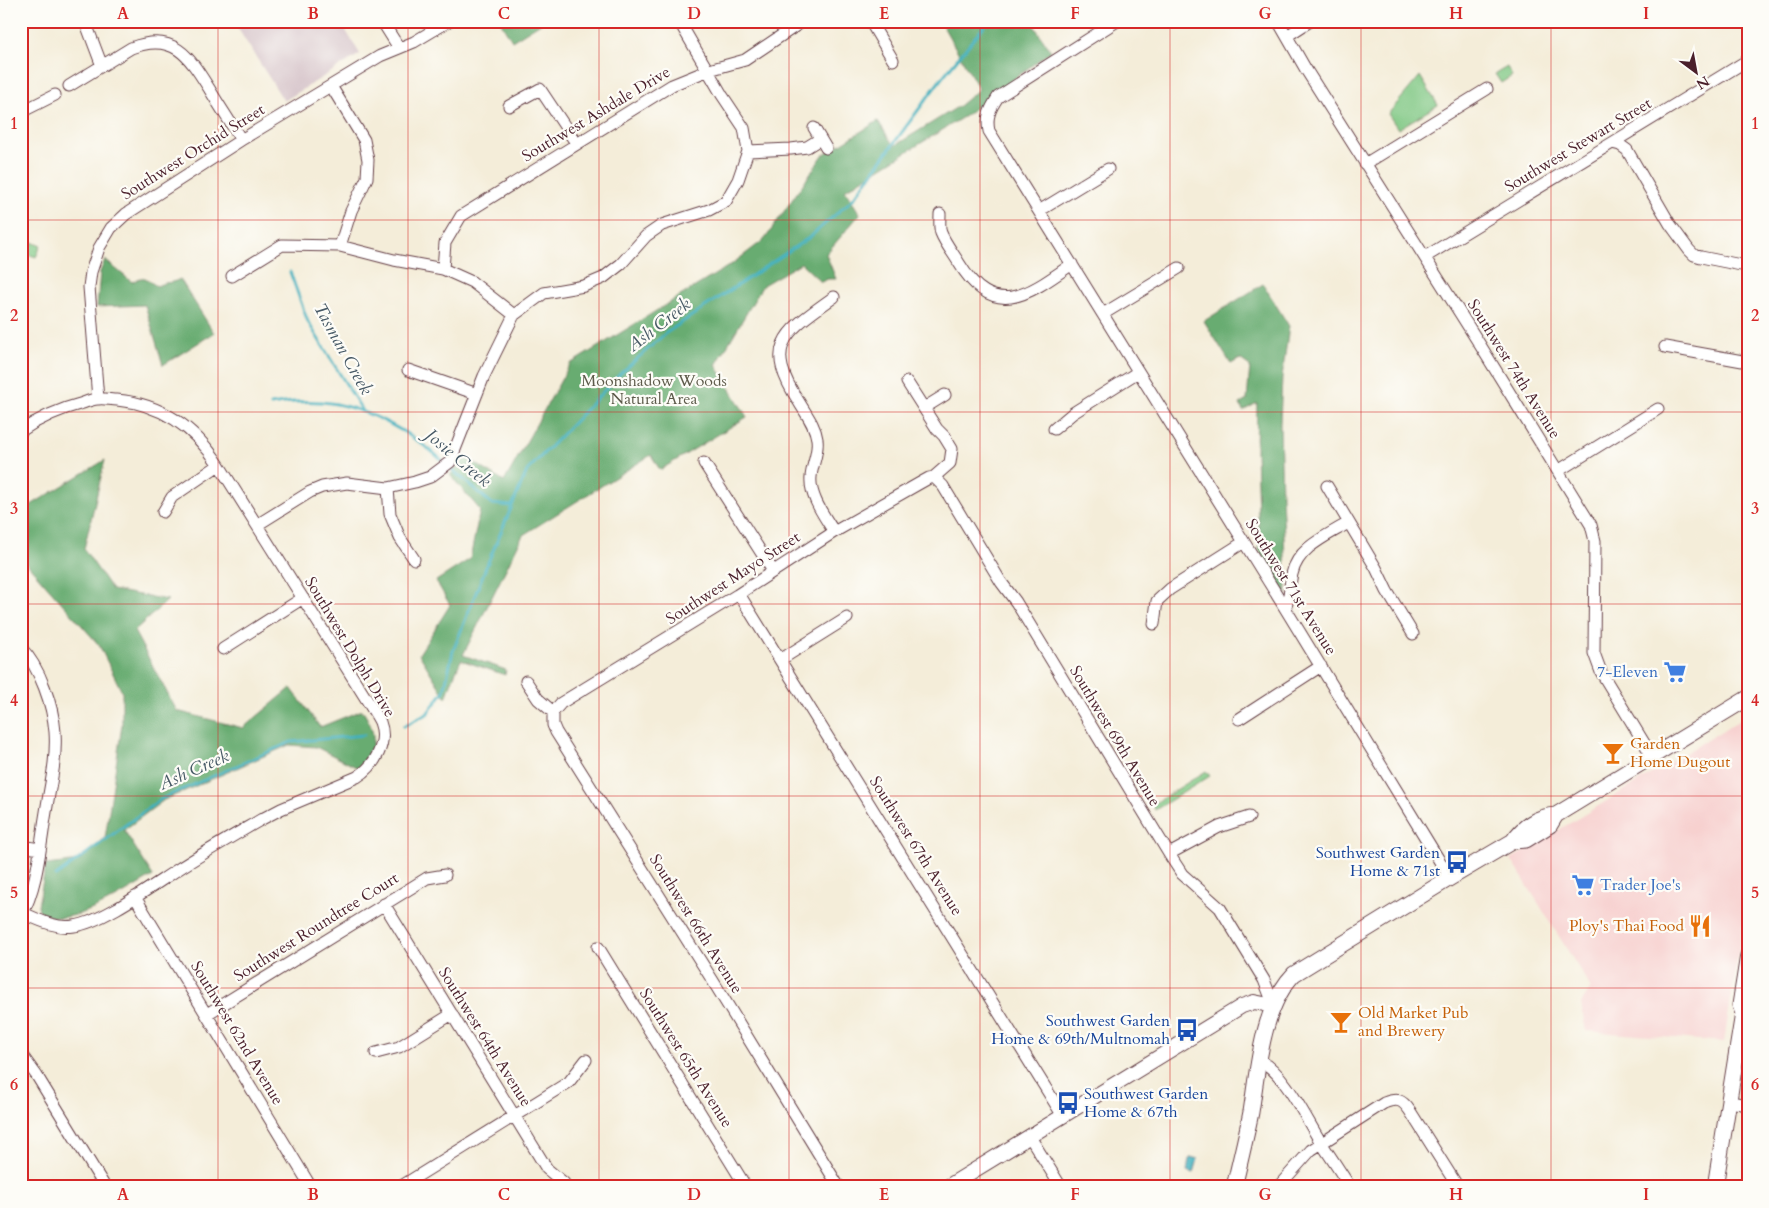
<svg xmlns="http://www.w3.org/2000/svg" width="1769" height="1208" viewBox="0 0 1769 1208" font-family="Cardo,serif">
<rect width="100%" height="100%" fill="#fdfcf7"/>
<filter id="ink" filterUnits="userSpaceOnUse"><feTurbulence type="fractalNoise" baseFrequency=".02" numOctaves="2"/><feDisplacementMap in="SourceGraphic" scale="10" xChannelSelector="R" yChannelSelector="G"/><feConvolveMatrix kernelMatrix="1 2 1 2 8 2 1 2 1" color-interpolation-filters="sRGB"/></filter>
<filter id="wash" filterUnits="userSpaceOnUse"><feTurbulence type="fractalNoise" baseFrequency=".0096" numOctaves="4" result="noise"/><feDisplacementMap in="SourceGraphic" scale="20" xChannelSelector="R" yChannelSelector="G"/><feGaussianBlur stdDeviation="1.12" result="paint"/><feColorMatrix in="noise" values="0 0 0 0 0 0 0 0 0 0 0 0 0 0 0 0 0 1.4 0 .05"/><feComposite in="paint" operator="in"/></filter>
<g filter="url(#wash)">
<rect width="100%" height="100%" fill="#f4edd9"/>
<path fill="#f7d0cf" d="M1748,715V893L1724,1042L1586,1031L1581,1004L1591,988L1511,859Z"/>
<path fill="#d2bec5" d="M233,21H340L360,54L284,101Z"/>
<path fill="#7fc783" stroke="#647357" d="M1507,67L1512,76L1501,83L1495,74Z
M1420,76L1438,105L1398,129L1388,114Z
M25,239L41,246L36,257L21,252Z
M1206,771L1210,776L1155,810L1152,805Z"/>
<path fill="#67ac71" stroke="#58664e" d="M500,21H544L512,41Z
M940,21H1031L1051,51L965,116L845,190L860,214L826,254L836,279H828L821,282L801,263L763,285L716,365L747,417L660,470L651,455L523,535L463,655L506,670L505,675L461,660L454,676L446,698L419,654L450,605L436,581L470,559L480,510L450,475L466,457L504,482L570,364L732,264L765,239L823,155L878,121L894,146L959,106L979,89Z
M105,260L132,282C148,273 145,280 157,286C166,281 171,284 180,279L214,333L163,365L145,305L97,307L100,272Z
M1263,284L1289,326L1282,377L1280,424L1282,497L1287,595L1259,550L1256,451L1257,403L1243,411L1240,404L1247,400L1250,366L1240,359L1231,364L1204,321Z
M105,460L84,549L112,590L168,600L134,631L177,711L243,728L291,688L320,727L362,710C377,732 378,748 358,768L316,747L289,745L164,800L124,830L153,876C128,890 64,935 39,910L38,905L46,865L79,861L105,838L122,725V692L99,645L21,557V511Z"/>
<path fill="#42b0be" stroke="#466874" d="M1191,1157L1198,1159L1194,1173L1187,1171L1189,1159H1190Z"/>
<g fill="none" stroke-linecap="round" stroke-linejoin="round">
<path stroke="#42b0be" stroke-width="3" d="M290,272L308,322L362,410
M271,405C288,402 305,401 321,402C364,405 414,434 444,462
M449,467L492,504L512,506
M404,726L427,714L444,691L453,651L486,567L527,471L621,373L666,333L810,237L853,199L941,79L988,21
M56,876L161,799L291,742L364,735"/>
</g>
</g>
<g filter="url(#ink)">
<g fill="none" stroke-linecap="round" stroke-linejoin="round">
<defs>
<path id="minor" d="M85,21L102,66
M382,21L399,48
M870,21L893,60
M1117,21L998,97C990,109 986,117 989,131L1285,608L1450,878
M1278,21L1305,68L1477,340L1591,525L1595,541L1594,653L1601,672L1652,756
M1287,36L1310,21
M69,86L131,48C175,31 190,58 210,90C220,107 231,123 241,140
M331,86L364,140L368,160L367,178L351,211L340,246
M509,106L540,89L576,143
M21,112L55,95
M814,128L826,148
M1612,143L1620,145L1627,150L1670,224L1689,250L1694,255L1701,257L1741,265
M748,151L791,149L807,147L820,139
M1365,164L1487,89
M1039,211L1108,169
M940,214C940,220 939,228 941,233C945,243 953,253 959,263C994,321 1028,295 1072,264
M1425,257L1748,60
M443,269L445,243L461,216L672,85L709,70L745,60L803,21
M232,276L282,245L340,246L394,260L443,269L472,282L514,315
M1103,314L1179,268
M1665,347L1748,362
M408,370L477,394
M907,382L937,429L944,436L952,449L950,463L934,477
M98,399L89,287L91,272L99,248L111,228L126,214L241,140L380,56L414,42L449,21
M924,408L945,395
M1054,429L1073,413L1138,372
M21,431C41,417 60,409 83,403C88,401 93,399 98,399C104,398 111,400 117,400C161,404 195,428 219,465L370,705C373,710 377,716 380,722C388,743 375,766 357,777L281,809L262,819C233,836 205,852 177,870C152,886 101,923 74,926C56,929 39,920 23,913
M704,463L773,571
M1558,471L1658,409
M934,477L943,486L1001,582L1016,602L1169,854L1182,874L1220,908L1264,980L1274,1006
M1327,486L1376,568L1387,591L1413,634
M388,488L390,514L400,538L414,559
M163,512L172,497L219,465
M257,525L310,492L322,487L347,483L388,488L415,482L430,477L450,462L484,376L514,315L544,293L584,286L603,278L621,264L646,236L662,225L709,210L726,201L738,180L748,151L744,128L722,95L679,21
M834,532C825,517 809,496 811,477C812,464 819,453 817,439C815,425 806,414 799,402C761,344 787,331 834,297
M739,594L1063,1116
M1285,608C1291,596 1289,586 1292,574C1298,547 1327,536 1348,523
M1154,624L1157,601L1170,589L1244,542
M21,648C40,667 53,706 55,732C57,759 50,786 46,812C40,847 38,885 21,917
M223,649L303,598
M780,660L847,618
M526,681L538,699L553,712
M553,712V725L556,732L713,981L839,1187
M553,712L561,703L737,595L834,532L920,483L929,478L934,477
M1239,719L1321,666
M21,846L40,849
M1169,854L1219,827L1249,817
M135,897L311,1187
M384,904L547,1169L564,1183
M598,947L746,1187
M207,1014L427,878L445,875
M376,1053L399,1047L452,1014
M21,1054L37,1076L105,1187
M1260,1061C1283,1070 1306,1119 1320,1141C1330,1156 1340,1171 1350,1187
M1730,1102L1748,1105
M1030,1137L1061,1187
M400,1187L569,1082L586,1060
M1278,1187L1311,1150L1384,1103C1397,1098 1402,1099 1410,1111L1458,1187"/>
<path id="tertiary" d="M947,1187L1242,1006L1254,1002L1274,1006"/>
<path id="secondary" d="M1513,841C1523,826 1538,816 1556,815
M1234,1187C1240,1162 1246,1137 1251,1112C1258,1068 1262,1007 1294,974L1450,878L1513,841L1526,840L1550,825L1556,815L1748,698
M1715,1187L1743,1013L1740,1005L1748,955"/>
</defs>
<use href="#minor" stroke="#643e45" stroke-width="13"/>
<use href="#tertiary" stroke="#643e45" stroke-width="16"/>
<use href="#secondary" stroke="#643e45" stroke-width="17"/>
<use href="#minor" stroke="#fff" stroke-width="11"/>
<use href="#tertiary" stroke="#fff" stroke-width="14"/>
<use href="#secondary" stroke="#fff" stroke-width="15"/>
</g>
</g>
<path fill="none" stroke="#d62828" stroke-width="1" stroke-opacity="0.55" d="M218,21V1187M408,21V1187M599,21V1187M789,21V1187M980,21V1187M1170,21V1187M1361,21V1187M1551,21V1187M21,220H1748M21,412H1748M21,604H1748M21,796H1748M21,988H1748"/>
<defs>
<symbol id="supermarket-bare" viewBox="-9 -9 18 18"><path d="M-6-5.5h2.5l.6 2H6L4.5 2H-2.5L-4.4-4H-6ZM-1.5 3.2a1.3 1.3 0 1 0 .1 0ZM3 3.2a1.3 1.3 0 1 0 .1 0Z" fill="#3f7fe0" stroke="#fdfcf7" stroke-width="2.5" paint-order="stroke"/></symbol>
<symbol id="bar-bare" viewBox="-9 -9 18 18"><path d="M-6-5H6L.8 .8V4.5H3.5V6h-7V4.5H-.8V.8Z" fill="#e8710a" stroke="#fdfcf7" stroke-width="2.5" paint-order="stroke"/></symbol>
<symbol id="bus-bare" viewBox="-9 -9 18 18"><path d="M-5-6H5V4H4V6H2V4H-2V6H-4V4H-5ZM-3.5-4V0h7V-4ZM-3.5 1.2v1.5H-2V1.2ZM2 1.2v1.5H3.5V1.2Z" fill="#1a4fb4" stroke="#fdfcf7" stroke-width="2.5" paint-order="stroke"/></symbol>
<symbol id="restaurant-bare" viewBox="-9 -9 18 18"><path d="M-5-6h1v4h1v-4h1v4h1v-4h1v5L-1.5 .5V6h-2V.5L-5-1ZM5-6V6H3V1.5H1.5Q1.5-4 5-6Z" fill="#e8710a" stroke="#fdfcf7" stroke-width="2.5" paint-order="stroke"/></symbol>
</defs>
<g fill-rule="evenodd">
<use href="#supermarket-bare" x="1659" y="656" width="32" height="32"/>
<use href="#bar-bare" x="1597" y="737" width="32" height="32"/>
<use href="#bus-bare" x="1441" y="846" width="32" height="32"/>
<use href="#supermarket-bare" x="1567" y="869" width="32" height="32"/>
<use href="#restaurant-bare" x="1684" y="910" width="32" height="32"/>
<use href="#bar-bare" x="1325" y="1006" width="32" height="32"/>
<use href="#bus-bare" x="1171" y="1014" width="32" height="32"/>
<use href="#bus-bare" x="1052" y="1087" width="32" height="32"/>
</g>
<g text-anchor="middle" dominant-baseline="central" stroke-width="4.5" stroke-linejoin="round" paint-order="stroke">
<g font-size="16" fill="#4a1f2b" stroke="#fdfcf7">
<text transform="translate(596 114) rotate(-31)">Southwest Ashdale Drive</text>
<text transform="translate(1578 145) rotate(-31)">Southwest Stewart Street</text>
<text transform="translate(193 152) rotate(-32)">Southwest Orchid Street</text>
<text transform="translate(1514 369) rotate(58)">Southwest 74th Avenue</text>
<text transform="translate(733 578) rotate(-33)">Southwest Mayo Street</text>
<text transform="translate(1291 587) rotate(58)">Southwest 71st Avenue</text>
<text transform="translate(350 647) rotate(59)">Southwest Dolph Drive</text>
<text transform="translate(1115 736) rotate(59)">Southwest 69th Avenue</text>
<text transform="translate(916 846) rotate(58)">Southwest 67th Avenue</text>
<text transform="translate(696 924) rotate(58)">Southwest 66th Avenue</text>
<text transform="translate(316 927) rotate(-32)">Southwest Roundtree Court</text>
<text transform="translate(237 1033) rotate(59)">Southwest 62nd Avenue</text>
<text transform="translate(485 1037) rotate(58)">Southwest 64th Avenue</text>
<text transform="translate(686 1058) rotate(58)">Southwest 65th Avenue</text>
</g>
<g font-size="16" fill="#5d5a4a" stroke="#fdfcf7">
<text x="654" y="381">Moonshadow Woods<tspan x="654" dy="18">Natural Area</tspan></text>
</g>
<g font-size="16" fill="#366cbe" stroke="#fdfcf7" text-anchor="end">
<text x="1658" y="672">7-Eleven</text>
<text x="1600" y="885" text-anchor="start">Trader Joe's</text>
</g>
<g font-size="16" fill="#c56008" stroke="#fdfcf7" text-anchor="start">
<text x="1630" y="744">Garden<tspan x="1630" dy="18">Home Dugout</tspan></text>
<text x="1684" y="926" text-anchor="end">Ploy's Thai Food</text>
<text x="1358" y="1013">Old Market Pub<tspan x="1358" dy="18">and Brewery</tspan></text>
</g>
<g font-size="16" fill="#164399" stroke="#fdfcf7" text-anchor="end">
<text x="1440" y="853">Southwest Garden<tspan x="1440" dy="18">Home &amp; 71st</tspan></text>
<text x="1170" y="1021">Southwest Garden<tspan x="1170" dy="18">Home &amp; 69th/Multnomah</tspan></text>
<text x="1084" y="1094" text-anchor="start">Southwest Garden<tspan x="1084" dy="18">Home &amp; 67th</tspan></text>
</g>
<g font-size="18" font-style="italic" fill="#475966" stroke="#fdfcf7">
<text transform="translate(659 325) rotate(-38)">Ash Creek</text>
<text transform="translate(343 349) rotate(61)">Tasman Creek</text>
<text transform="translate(458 458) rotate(40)">Josie Creek</text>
<text transform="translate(194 770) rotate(-24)">Ash Creek</text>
</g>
</g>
<rect width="1769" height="1208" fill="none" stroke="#fdfcf7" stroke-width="55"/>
<g transform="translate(1696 72) rotate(148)" stroke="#fdfcf7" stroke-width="4" paint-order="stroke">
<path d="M0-4L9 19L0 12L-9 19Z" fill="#4a1f2b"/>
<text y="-8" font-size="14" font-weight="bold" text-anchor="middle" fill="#4a1f2b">N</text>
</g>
<rect x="28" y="28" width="1714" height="1152" fill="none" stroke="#d62828" stroke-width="2"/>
<g font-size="16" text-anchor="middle" font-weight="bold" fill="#d62828">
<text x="123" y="19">A</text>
<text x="313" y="19">B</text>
<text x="504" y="19">C</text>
<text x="694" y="19">D</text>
<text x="884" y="19">E</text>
<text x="1075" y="19">F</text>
<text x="1265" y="19">G</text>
<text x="1456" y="19">H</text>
<text x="1646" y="19">I</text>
<text x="14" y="129">1</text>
<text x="1755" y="129">1</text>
<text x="14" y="321">2</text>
<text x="1755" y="321">2</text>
<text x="14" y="514">3</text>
<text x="1755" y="514">3</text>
<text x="14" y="706">4</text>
<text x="1755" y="706">4</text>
<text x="14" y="898">5</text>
<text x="1755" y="898">5</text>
<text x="14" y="1090">6</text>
<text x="1755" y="1090">6</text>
<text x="123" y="1200">A</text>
<text x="313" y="1200">B</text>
<text x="504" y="1200">C</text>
<text x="694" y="1200">D</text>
<text x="884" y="1200">E</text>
<text x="1075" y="1200">F</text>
<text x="1265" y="1200">G</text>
<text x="1456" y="1200">H</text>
<text x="1646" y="1200">I</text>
</g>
</svg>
